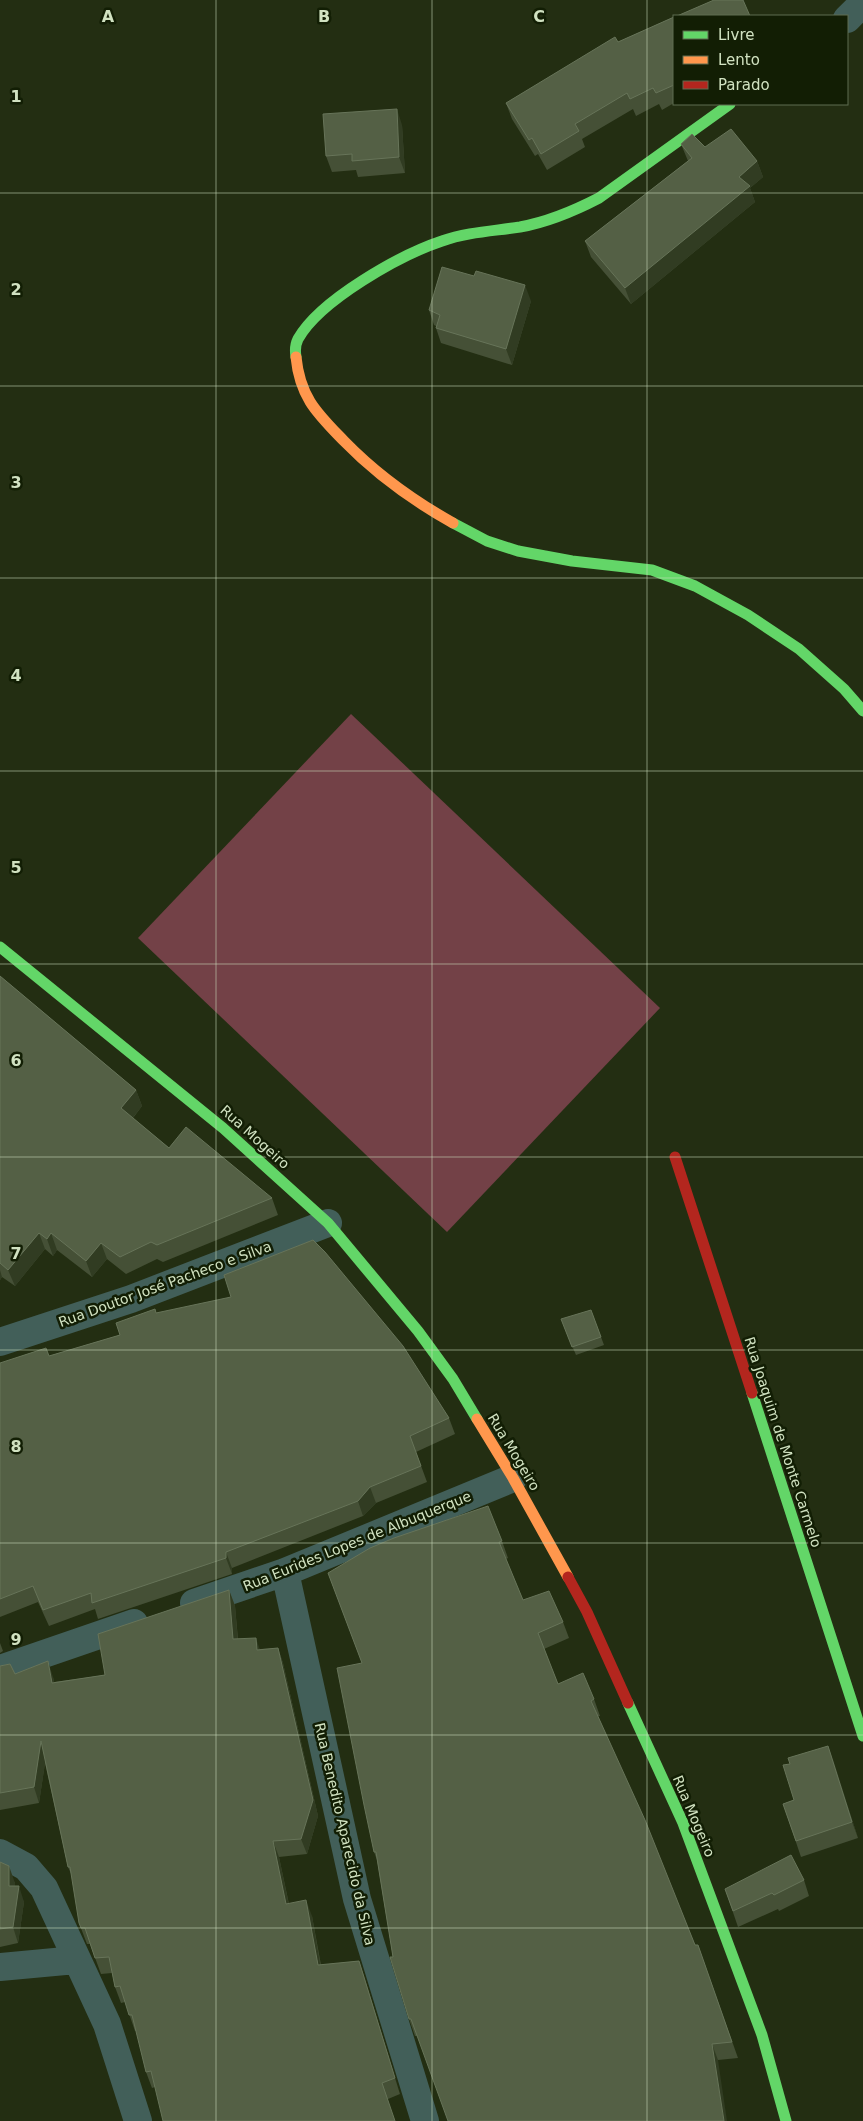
<svg xmlns="http://www.w3.org/2000/svg" width="863" height="2121" viewBox="0 0 863 2121" font-family="'DejaVu Sans',sans-serif">
<rect width="100%" height="100%" fill="#232e12"/>
<path fill="#734147" d="M351,714L660,1008L447,1232L138,938Z"/>
<g fill="none" stroke-linecap="round" stroke-linejoin="round">
<path stroke="#425f59" stroke-width="28" d="M847,19L860,6
M0,1342L131,1299L328,1223
M285,1572L357,1899L425,2121
M194,1603L285,1572L513,1478
M0,1669L134,1623
M0,1853L26,1867L44,1888L107,2024L138,2121
M0,1967L76,1960"/>
<path stroke="#63d668" stroke-width="11" d="M296,357C295,351 295,345 298,339C320,300 400,255 442,241C467,232 494,231 520,227C548,222 574,211 599,198L730,104
M453,523L487,541L518,551L572,561L652,570L695,586L748,615L799,649L844,689L863,711
M0,947L223,1128L328,1223L418,1331L453,1379L477,1419
M752,1393L863,1736
M628,1703L683,1823L762,2035L786,2121"/>
<path stroke="#ff974d" stroke-width="11" d="M296,357C300,398 318,414 344,441C377,475 412,500 453,523
M477,1419L513,1478L568,1577"/>
<path stroke="#b3261e" stroke-width="11" d="M675,1157L752,1393
M568,1577L587,1612L628,1703"/>
</g>
<path fill="#455036" d="M674,17V103L662,110L659,104L636,116L633,109L582,139L585,147L547,170L538,154L535,156L512,119L506,103L618,42Z
M402,125L405,173L358,177L356,170L332,172L326,156Z
M681,144L705,147L757,161L763,177L750,188L755,202L631,304L591,257L585,241L688,161Z
M531,301L512,365L441,343L436,328V326L434,325L429,310Z
M0,976L136,1090L142,1106L133,1118L169,1148L272,1198L278,1215L163,1262L157,1259L126,1274L107,1259L92,1277L57,1250L53,1256L45,1249L15,1286L2,1277L0,1280Z
M591,1310L604,1345L576,1355L564,1327Z
M156,1313L449,1418L455,1434L416,1452L427,1482L376,1503L363,1516L232,1568V1574L98,1619L95,1609L49,1626L38,1602L0,1617V1363L49,1356L120,1335Z
M502,1541L508,1558L506,1559L523,1600L563,1622L569,1638L544,1649L558,1684L594,1699L600,1716H598L695,1945H698L738,2058L718,2060L415,2036L409,2019L393,1957L377,1860L374,1852L362,1663L328,1573Z
M229,1590L235,1606L238,1639L260,1649L278,1648L283,1663L318,1816L307,1854L279,1857L289,1904L312,1916L321,1965L359,1961L364,1976L400,2094L388,2099L155,2087L152,2088L146,2072L136,2031H135L125,2002L121,2003L115,1987L112,1973L101,1974L90,1944H87L79,1923L72,1876L68,1867L45,1763L39,1803L0,1810V1666L15,1674L53,1677L54,1682L105,1675Z
M0,1643L3,1651L0,1653Z
M828,1746L858,1838L801,1857L783,1804L794,1800L790,1764Z
M0,1862L15,1883V1886L24,1902L18,1943L0,1947Z
M804,1880L809,1896L779,1911L778,1909L738,1927L725,1889Z"/>
<path fill="#313c22" d="M397,109L402,125L405,173L399,157Z
M757,161L763,177L750,188L755,202L631,304L625,288L739,177Z
M525,285L531,301L512,365L506,349Z
M136,1090L142,1106L127,1125L121,1108Z
M39,1233L45,1249L15,1286L8,1270Z
M51,1233L57,1250L53,1256L47,1239Z
M101,1243L107,1259L92,1277L86,1261Z
M0,1270L2,1277L0,1280Z
M370,1487L376,1503L363,1516L358,1501Z
M226,1552L232,1568V1574L226,1558Z
M229,1590L235,1606L239,1655L233,1639Z
M256,1638L261,1653L257,1650Z
M278,1648L283,1663L318,1816L307,1854L301,1839Z
M48,1661L53,1677L57,1698L52,1683Z
M41,1741L46,1757L39,1803L34,1787Z
M828,1746L834,1762L858,1838L852,1822Z
M273,1841L279,1857L292,1920L286,1904Z
M9,1866L15,1883V1902L9,1886Z
M19,1886L24,1902L18,1943L13,1927Z
M306,1900L312,1916L323,1981L318,1965Z
M359,1961L364,1976L400,2094L395,2078Z
M712,2044L718,2060L727,2121H724Z"/>
<path fill="#546045" stroke="#677459" d="M714,0H743L750,16H677Z
M674,17V85L656,93L653,88L630,99L627,93L575,124L579,131L541,154L532,138L529,140L506,103L615,37L618,42Z
M397,109L399,157L352,161V154L326,156L323,114Z
M731,129L757,161L739,177L750,186L625,288L585,241L692,158L681,144L692,134L705,147Z
M442,267L474,276L476,271L525,285L506,349L436,328L440,315L429,310Z
M0,976L136,1090L121,1108L169,1148L186,1127L272,1198L157,1245L151,1242L120,1257L101,1243L86,1261L51,1233L47,1239L39,1233L8,1270L0,1263Z
M313,1240L325,1252L403,1346L449,1418L410,1436L421,1466L370,1487L358,1501L226,1552V1558L92,1603L91,1593L43,1610L33,1586L0,1599V1363L46,1348L49,1356L120,1335L116,1323L155,1309L156,1313L231,1297L224,1275Z
M591,1310L601,1337L572,1347L561,1319Z
M488,1506L502,1541L499,1542L523,1600L549,1591L563,1622L538,1633L558,1684L583,1673L594,1699L591,1701L645,1820L695,1945H698L732,2042L712,2044L724,2121H448L411,2019H409L390,1957H393L376,1852H374L364,1805L337,1668L362,1663L328,1573L370,1548L394,1538Z
M229,1590L233,1639L256,1638L257,1650L278,1648L313,1800L301,1839L273,1841L286,1904L306,1900L318,1965L359,1961L395,2078L382,2083L395,2121H163L151,2071L146,2072L132,2015H129L120,1986L115,1987L109,1957L95,1958L85,1928H81L79,1923L70,1867H68L41,1741L34,1787L0,1793V1666L10,1664L15,1674L48,1661L52,1683L105,1675L98,1634Z
M828,1746L852,1822L796,1841L783,1804L794,1800L783,1765L790,1764L788,1758Z
M791,1855L804,1880L774,1895L772,1893L733,1911L725,1889Z
M0,1862L9,1866V1886H19L13,1927L0,1929Z"/>
<path fill="none" stroke="#d1e2c1" stroke-width="1" stroke-opacity="0.55" d="M216,0V2121M432,0V2121M647,0V2121M0,193H863M0,386H863M0,578H863M0,771H863M0,964H863M0,1157H863M0,1350H863M0,1543H863M0,1735H863M0,1928H863"/>
<g text-anchor="middle" dominant-baseline="central" stroke-width="5" stroke-linejoin="round" paint-order="stroke">
<g font-size="14" fill="#d1e2c1" stroke="#121e04">
<text transform="translate(255 1137) rotate(42)">Rua Mogeiro</text>
<text transform="translate(165 1284) rotate(-20)">Rua Doutor José Pacheco e Silva</text>
<text transform="translate(783 1442) rotate(72)">Rua Joaquim de Monte Carmelo</text>
<text transform="translate(514 1452) rotate(59)">Rua Mogeiro</text>
<text transform="translate(357 1541) rotate(-22)">Rua Eurides Lopes de Albuquerque</text>
<text transform="translate(694 1816) rotate(67)">Rua Mogeiro</text>
<text transform="translate(345 1834) rotate(77)">Rua Benedito Aparecido da Silva</text>
</g>
</g>
<g font-size="16" text-anchor="middle" font-weight="bold" fill="#d1e2c1" stroke="#121e04" stroke-width="5" stroke-linejoin="round" paint-order="stroke">
<text x="108" y="22">A</text>
<text x="324" y="22">B</text>
<text x="539" y="22">C</text>
<text x="16" y="102">1</text>
<text x="16" y="295">2</text>
<text x="16" y="488">3</text>
<text x="16" y="681">4</text>
<text x="16" y="873">5</text>
<text x="16" y="1066">6</text>
<text x="16" y="1259">7</text>
<text x="16" y="1452">8</text>
<text x="16" y="1645">9</text>
</g>
<rect x="673" y="15" width="175" height="90" fill="#121e04" stroke="#5e6c50"/>
<rect x="683" y="31" width="25" height="8" fill="#63d668" stroke="#5e6c50"/>
<text x="718" y="40" font-size="15" fill="#d1e2c1">Livre</text>
<rect x="683" y="56" width="25" height="8" fill="#ff974d" stroke="#5e6c50"/>
<text x="718" y="65" font-size="15" fill="#d1e2c1">Lento</text>
<rect x="683" y="81" width="25" height="8" fill="#b3261e" stroke="#5e6c50"/>
<text x="718" y="90" font-size="15" fill="#d1e2c1">Parado</text>
</svg>
